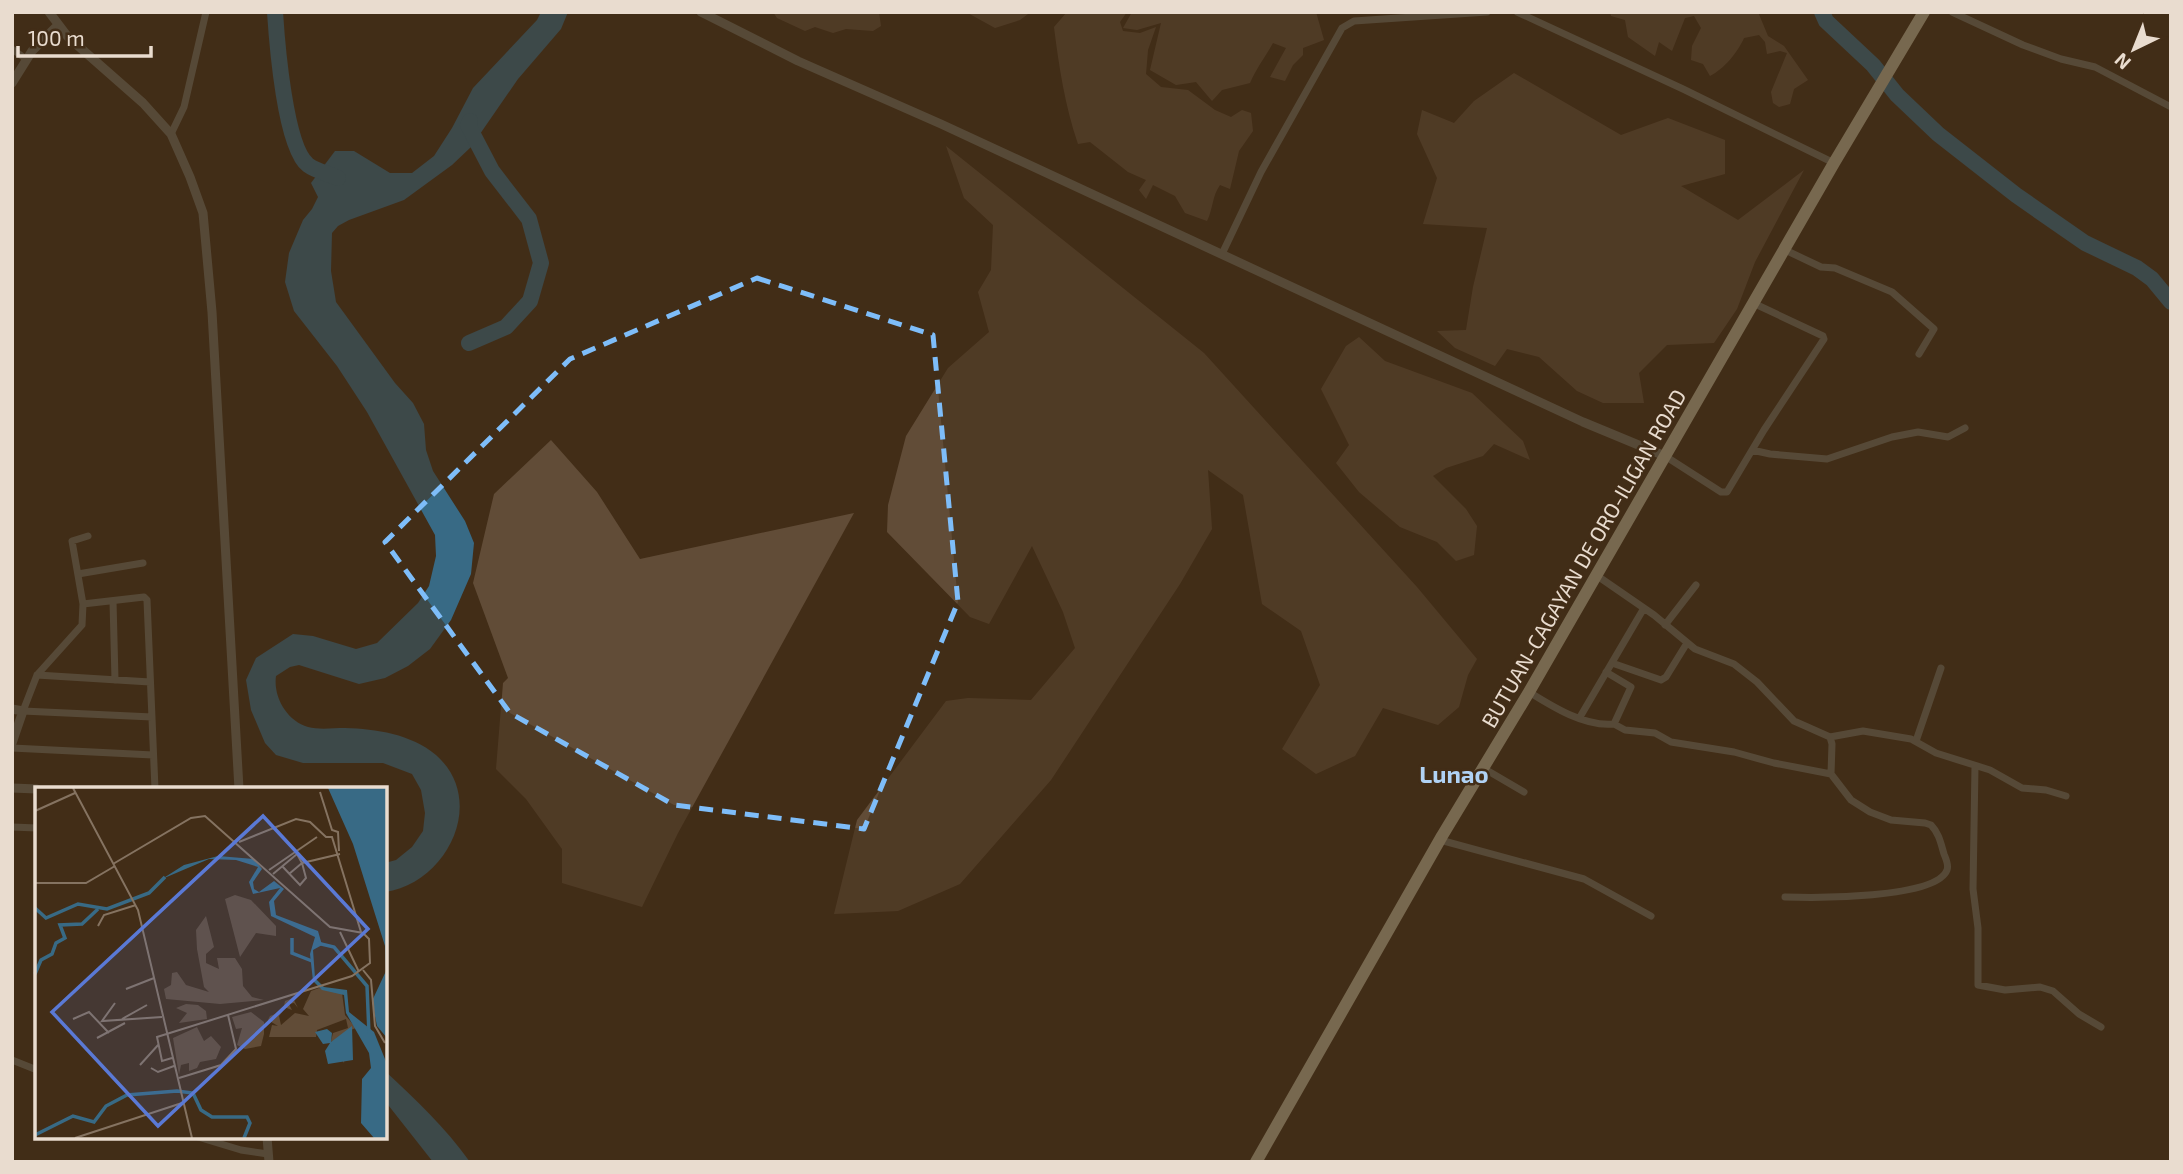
<svg xmlns="http://www.w3.org/2000/svg" width="2183" height="1174" viewBox="0 0 2183 1174" font-family="'Exo 2',sans-serif">
<rect width="100%" height="100%" fill="#422d17"/>
<path fill="#614c37" d="M773,12H879L881,26L873,31L846,29L833,33L815,27L805,31L777,18Z
M966,12H1027L1028,14L1020,20L995,28Z
M1067,12H1127L1120,22L1123,31L1140,33L1156,27L1148,50L1146,74L1161,87L1188,90L1215,110L1231,117L1242,110L1251,113L1253,131L1239,151L1230,189L1220,185C1212,196 1213,209 1207,221L1185,213L1175,196L1153,185L1146,199L1139,190L1146,180L1128,172L1090,142L1078,144C1065,106 1059,67 1054,27Z
M1132,12H1316L1324,40L1303,48V55L1293,65L1285,81L1270,77L1286,48L1273,43C1265,57 1256,69 1250,83L1222,90L1212,101L1196,82L1176,85L1150,70L1161,23L1137,30L1123,28Z
M1610,12H1758L1768,36L1784,46L1808,80L1794,89L1790,104L1779,107L1773,103L1771,92L1787,53L1780,51L1767,54L1765,42L1759,35L1744,38C1738,52 1724,69 1710,76L1703,64L1691,60L1692,46L1701,28L1694,16L1685,18L1672,51L1659,42L1655,56L1628,37L1625,20L1611,16Z
M1514,73L1621,135L1668,118L1725,140V174L1681,186L1738,220L1804,170L1755,262L1737,309L1714,343L1667,345L1639,373L1644,403H1603L1577,391L1539,357L1507,349L1495,366L1455,348L1437,331L1466,330L1473,287L1487,228L1423,224L1437,178L1417,134L1422,110L1454,123L1474,101Z
M946,146L1204,353L1417,587L1477,659L1468,675L1459,707L1438,725L1383,708L1355,756L1316,774L1282,749L1320,685L1301,631L1262,604L1243,495L1208,470L1212,529L1180,584L1051,780L960,884L898,911L834,914L857,820L946,701L968,698L1031,700L1075,648L1063,612L1032,546L989,624L970,617L887,532L888,505L906,436L948,368L989,332L978,292L991,270L993,225L964,198Z
M1359,337L1385,361L1472,393L1523,441L1530,460L1494,444L1483,456L1446,468L1433,476L1466,509L1477,526L1474,555L1456,561L1437,542L1400,527L1359,492L1336,463L1349,445L1321,389L1346,346Z
M551,440L597,492L640,559L854,513L678,833L642,907L562,883V849L526,799L496,769L503,683L508,678L473,583L494,494Z"/>
<path fill="#386a85" d="M541,12H568L561,29L518,79L471,147L452,165L404,200L349,220L338,226L332,233L331,271L336,302L395,383L413,403L424,424L426,450L433,471L465,521L474,543L471,574L451,620L430,649L408,666L385,678L359,684L299,665L290,667L276,676C273,697 287,721 308,727C319,730 333,728 345,728C376,729 411,734 436,755C488,801 447,883 385,892V863L396,860L412,847L423,831L425,813L421,790L412,774L383,763H303L276,755L265,743L251,710L246,680L256,658L293,634L313,636L356,649L377,643L418,603L429,586L436,556L435,535L367,412L337,366L294,311L285,282L289,253L303,220L312,209L318,197L311,183L335,151H354L390,173H412L434,156L452,128L473,88L537,20Z
M385,1071C416,1100 445,1127 470,1162H433L385,1101Z"/>
<g fill="none" stroke-linecap="round" stroke-linejoin="round">
<path stroke="#386a85" stroke-width="16" d="M275,12C277,43 285,147 308,165C316,171 329,174 338,178
M1822,12L1826,21L1873,65L1897,95L1938,134L2016,195L2085,243L2137,268L2152,279L2171,302
M469,343L506,327L530,301L541,263L529,219L492,171L468,125L470,121"/>
<path stroke="#706c5e" stroke-width="7" d="M1517,12L1683,89L1834,163
M1952,12L2023,45L2061,59L2095,67L2171,107
M12,49L26,59
M171,134L184,107L206,12
M1783,249L1821,267L1835,268L1892,292L1934,329L1919,354
M1222,254L1261,172L1342,28L1354,21L1487,12
M1752,450L1770,454L1827,459L1892,437L1918,432L1948,437L1965,428
M1665,456L1721,492H1727L1764,430L1824,339L1823,336L1753,303
M78,574L143,563
M1596,575L1654,615L1695,649L1734,664L1757,682L1794,721L1830,737L1832,744L1831,774L1851,800L1870,812L1891,820L1925,823L1931,825C1939,833 1941,844 1944,854C1946,859 1949,865 1947,870C1936,899 1813,898 1785,897
M113,601L115,680
M83,604L72,541L88,536
M1665,625L1696,585
M1612,663L1661,680L1666,677L1687,643
M37,675L150,682
M1529,692C1553,707 1585,727 1614,724L1631,687L1606,672
M152,717L23,711L37,675L82,625L83,604L144,597L147,600L155,789
M1580,717L1644,608
M1614,724L1625,730L1655,733L1671,742L1734,752L1774,763L1831,774
M1830,737L1863,731L1911,739L1936,753L1990,770L2022,788L2046,790L2066,796
M1916,741L1941,668
M12,748L153,755
M1975,766L1973,889L1978,928V985L2005,990L2040,987L2053,991L2079,1014L2101,1027
M1483,768L1524,792
M12,827L37,828
M1440,840L1584,879L1651,916
M12,1060L37,1070
M198,1137L241,1150L268,1154"/>
<path stroke="#706c5e" stroke-width="9" d="M49,12L68,37L143,103L171,134L190,177L203,213L212,312L239,789
M701,12L798,61L941,124L1583,422L1665,456
M12,83L32,51L57,26
M12,709L23,711L12,743
M12,788L37,789
M267,1137L269,1162"/>
<path stroke="#b9b092" stroke-width="12" d="M1256,1162L1442,836L1529,692L1834,163L1924,12"/>
</g>
<path d="M0 0H2183V1174H0ZM757,278L933,335L958,602L864,829L674,805L510,713L385,542L570,359Z" fill="#422d17" fill-opacity=".55" fill-rule="evenodd"/>
<path fill="none" stroke="#7ebdf9" stroke-width="5" stroke-dasharray="14 9" stroke-linejoin="round" d="M757,278L933,335L958,602L864,829L674,805L510,713L385,542L570,359Z"/>
<g text-anchor="middle" dominant-baseline="central" stroke-width="5" stroke-linejoin="round" paint-order="stroke">
<g font-size="21" fill="#e9dccf" stroke="#422d17">
<text transform="translate(1583 558) rotate(-60)">BUTUAN-CAGAYAN DE ORO-ILIGAN ROAD</text>
</g>
<g font-size="24" font-weight="bold" fill="#b0d2f4" stroke="#422d17">
<text x="1454" y="773">Lunao</text>
</g>
</g>
<g transform="translate(35 787)">
<rect width="352" height="352" fill="#422d17"/>
<path d="M200,108L216,113L241,139V149L221,146L205,170L190,112ZM171,129L179,160L171,167V176L184,182L182,171H200L207,182L208,199L217,210L229,213L185,217L131,212L129,202L136,198L137,186L142,185L151,198L174,205L169,200L162,162L161,143ZM284,201L307,206L310,228L321,241L313,244L309,276L296,254L298,246L313,241L311,232L282,243L281,250H234L237,238L243,239L233,233L235,229L248,224L250,214L258,211L263,221L259,216L254,217L257,223L249,220L248,224L244,229L246,238L260,226L274,229L268,222L276,204ZM151,217L163,218L171,224L172,232L144,236L152,226L141,221ZM216,225L229,235V247L226,259L210,262L202,258L207,241L201,242L197,230ZM162,240L169,254L176,249L186,260L181,272L165,275L162,281L154,284V276L146,278L144,288L138,251Z" fill="#614c37"/>
<path d="M293,1H352V251L342,239L337,214L351,184L350,159L318,57ZM183,69L219,72L227,82L218,95L219,102L224,105L239,94L249,102L239,114L241,128L283,144L287,158L278,163L280,191L289,200L312,203L314,225L339,245L352,277V351H339L326,336L327,292L336,281L334,266L311,226L309,208L287,203L278,194L275,167L280,150L236,129L234,115L245,101L218,107L214,95L223,80L201,73L174,72L127,92L149,78ZM317,239L318,273L293,277L290,264L295,256L288,257L280,245L292,242L297,246L296,255Z" fill="#386a85"/>
<path fill="none" stroke="#386a85" stroke-width="3.5" d="M0,121L11,131L43,117L72,122L114,106L130,90M257,151V166L277,174M282,156L299,160L332,199L334,247M0,187L6,173L17,167L21,156L30,151L25,138L47,137L63,122M0,348L38,329L59,335L71,319L92,308L142,304L158,306L166,323L177,330H212L215,336L209,351"/>
<path fill="none" stroke="#857361" stroke-width="2" d="M38,1L103,123L157,351M285,5L297,43L303,45L304,64M0,24L40,6M204,55L261,32L275,35L291,50H297L326,145M78,77L156,31L170,29L295,140L328,146L334,152L335,176L317,189L122,250L127,274L137,271M247,79L265,98L271,91L267,76L254,87M234,83L282,50M238,87L262,67L267,76L305,67M0,96H51L80,79M63,139L69,128L101,118M305,145L324,185M328,183L336,193L340,239L350,256M91,202L119,191M80,216L67,234L127,230M38,232L54,225L74,246M87,232L112,218M62,251L90,236M105,278L124,257M116,281L123,285L139,279M144,291L186,278L201,262L193,228M40,351L147,316"/>
<path fill="#5a79d5" fill-opacity="0.15" stroke="#5a79d5" stroke-width="3.5" d="M228,29L333,142L123,339L17,225Z"/>
<rect width="352" height="352" fill="none" stroke="#e9dccf" stroke-width="3.5"/>
</g>
<rect width="2183" height="1174" fill="none" stroke="#e9dccf" stroke-width="28"/>
<g transform="translate(2134 49) rotate(223)" stroke="#422d17" stroke-width="5" paint-order="stroke">
<path d="M0-5L12 26L0 18L-12 26Z" fill="#e9dccf"/>
<text y="-10" font-size="19" font-weight="bold" text-anchor="middle" fill="#e9dccf">N</text>
</g>
<path d="M18 46v10h133v-10" fill="none" stroke="#e9dccf" stroke-width="3.5"/>
<text x="28" y="46" font-size="21" fill="#e9dccf" stroke="#422d17" stroke-width="5" paint-order="stroke">100 m</text>
</svg>
